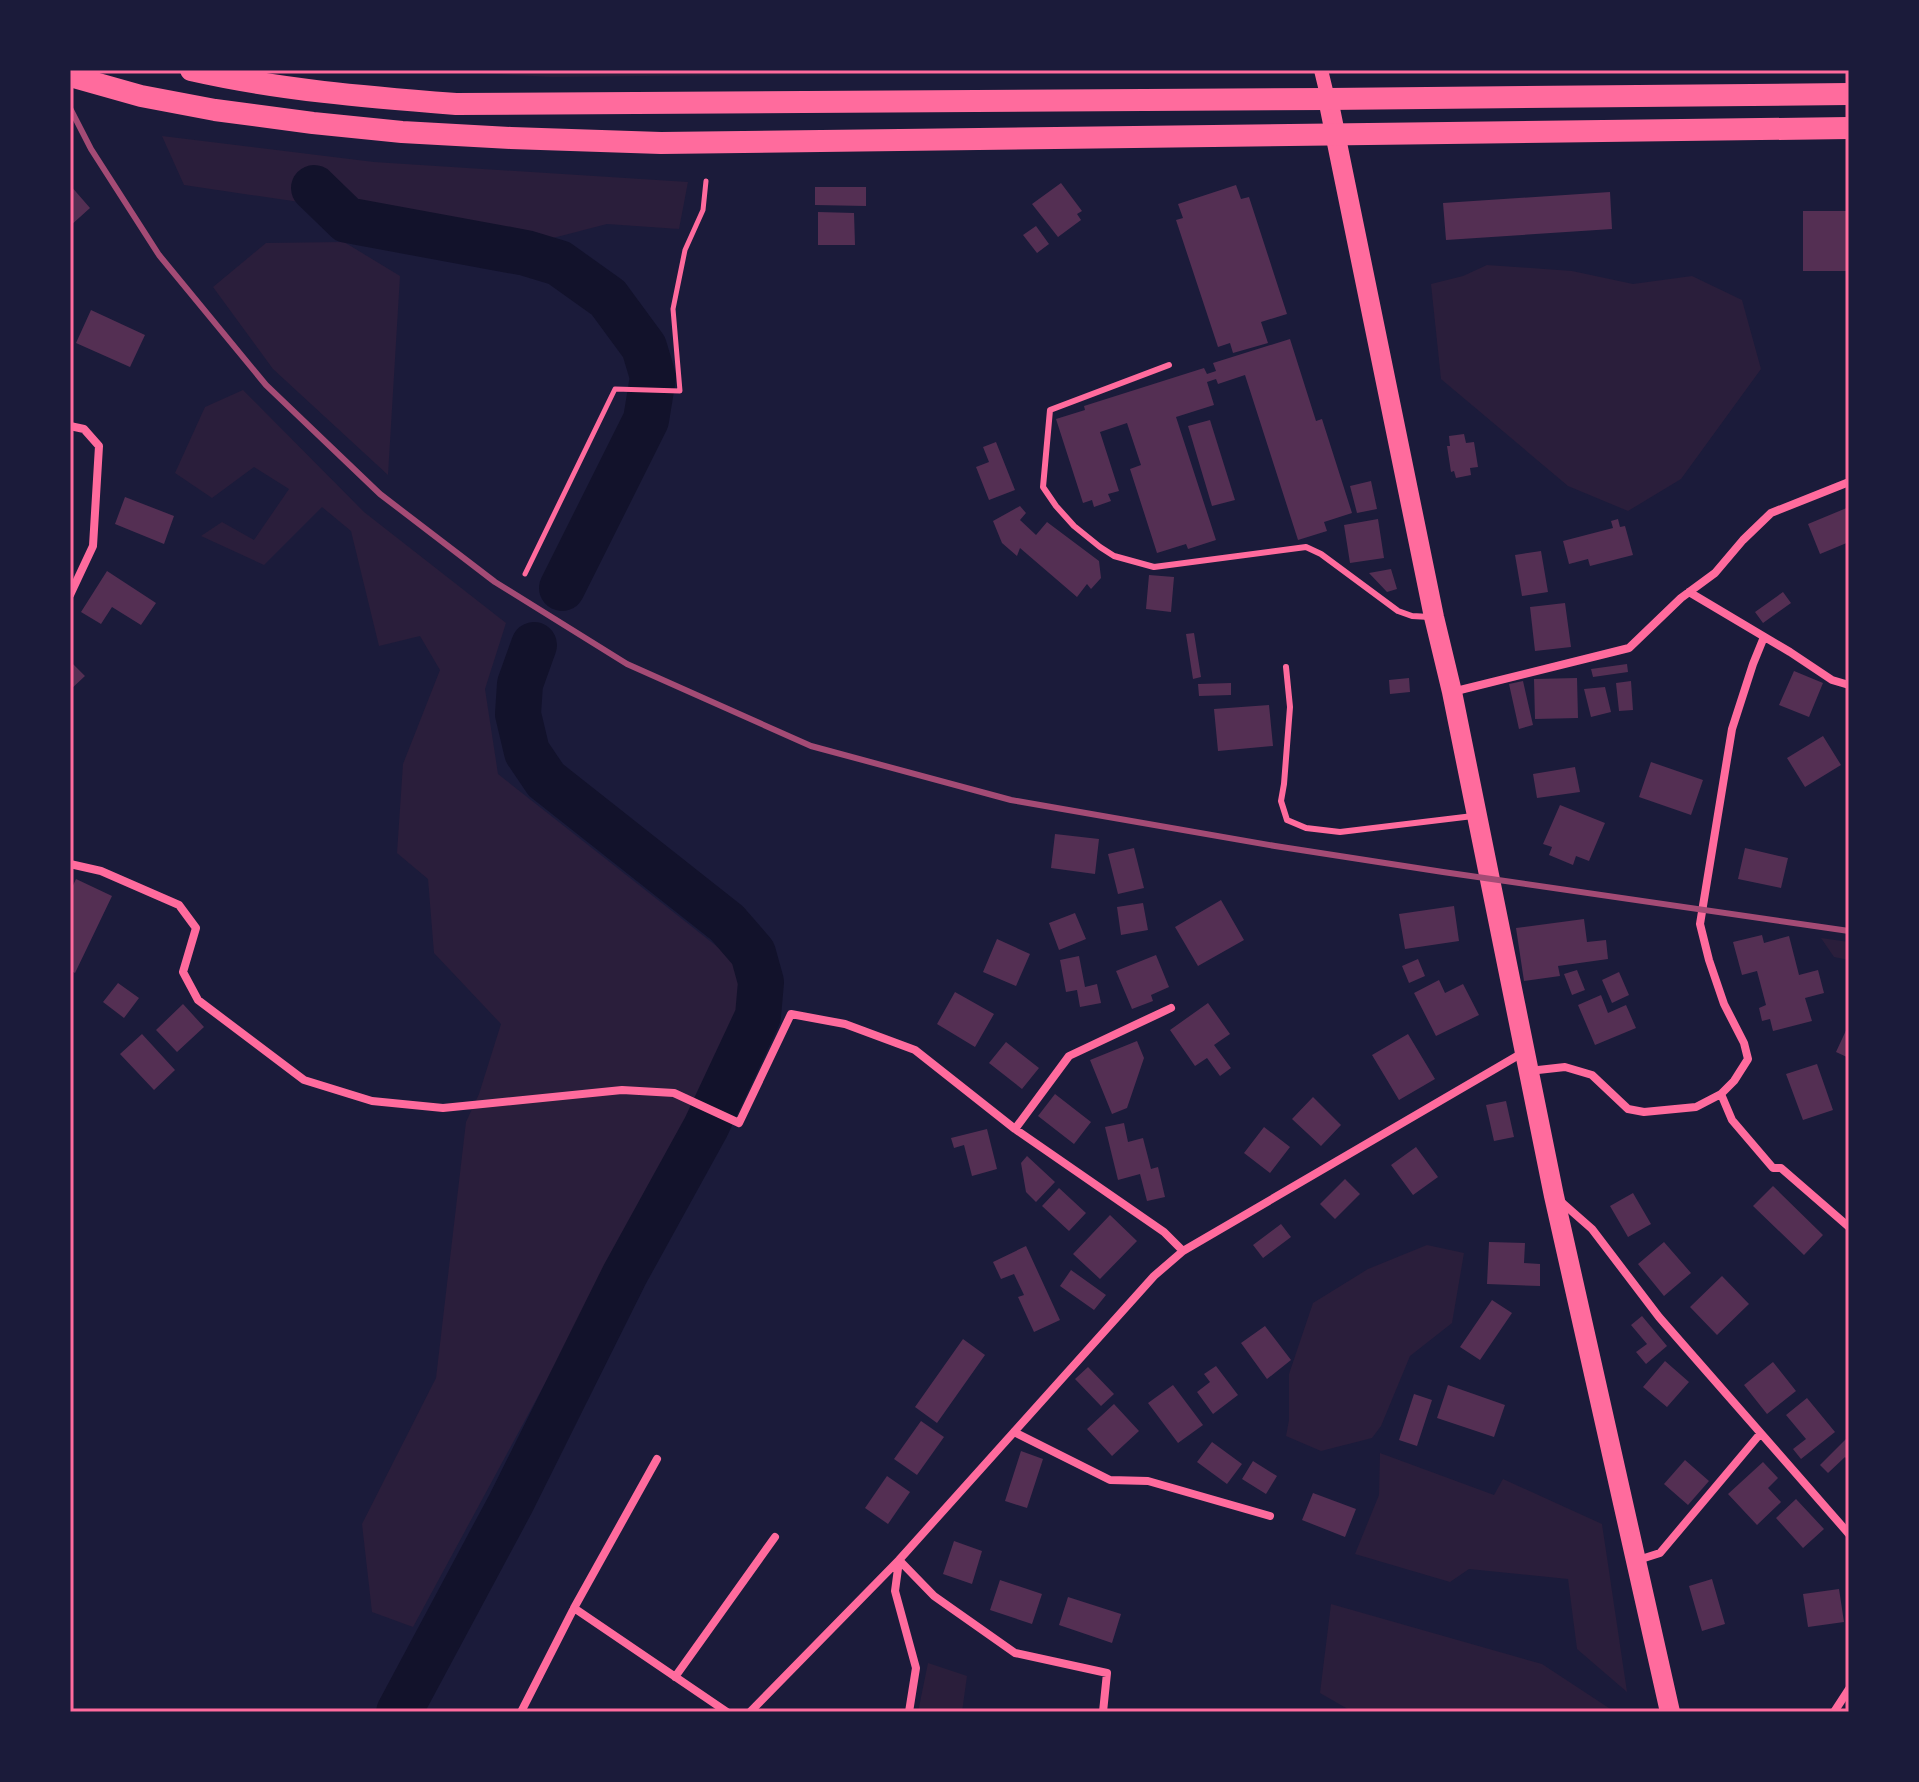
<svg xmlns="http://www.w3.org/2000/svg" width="1919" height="1782" viewBox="0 0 1919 1782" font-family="Arial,sans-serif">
<rect width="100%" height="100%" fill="#1b1b3a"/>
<path fill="#2a1e3b" d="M421,70H947V73L552,77Z
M162,136L374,162L688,182L679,229L607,224L549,239L184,185Z
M344,242L400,276L388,475L273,369L213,287L266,243Z
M1487,265L1572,271L1633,284L1692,276L1742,300L1761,369L1681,479L1628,511L1568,486L1441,379L1431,284L1463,276Z
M243,390L364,512L506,623L485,689L498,774L724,952L742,977L743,1018L413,1627L372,1612L362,1524L436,1378L466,1122L479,1094L501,1024L434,953L428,879L397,853L403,764L440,670L420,636L379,646L351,531L322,507L264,565L201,536L222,522L254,540L289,489L254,467L212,498L175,473L205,407Z
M1821,938L1849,942V960L1834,957Z
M1427,1245L1464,1253L1452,1323L1410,1356L1381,1426L1372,1438L1321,1451L1286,1436L1289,1420V1374L1313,1303L1368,1269Z
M1380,1453L1494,1495L1503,1479L1602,1524L1627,1692L1577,1649L1568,1579L1469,1569L1450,1582L1355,1554L1379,1495Z
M1331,1604L1542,1664L1615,1712H1353L1320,1693Z
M928,1663L967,1676L962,1712H918Z"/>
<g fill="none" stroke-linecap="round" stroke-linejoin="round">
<path stroke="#12122b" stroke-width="46" d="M314,188L347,220L526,253L559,263L608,298L644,347L653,377L646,420L562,588
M399,1712L511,1503L625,1274L706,1127L758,1016L761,982L753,953L727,923L546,780L527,752L518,714L520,684L534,645"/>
</g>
<path fill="#542f53" d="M1061,183L1082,211L1077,214L1081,220L1058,237L1032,204Z
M70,185L90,208L70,226Z
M1236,185L1241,199L1249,197L1287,314L1261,322L1268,343L1233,353L1230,343L1218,347L1176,220L1183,218L1178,204Z
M815,187H866V206L815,205Z
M1610,192L1612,229L1446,240L1443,203Z
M1803,211H1849V271H1803Z
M818,212L854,213L855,245H818Z
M1036,226L1049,244L1037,253L1023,235Z
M91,310L145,335L130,367L76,343Z
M1290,339L1316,421L1322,419L1352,513L1324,522L1327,531L1298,540L1245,375L1218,384L1216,379L1207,382L1214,405L1176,417L1216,540L1188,549L1186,544L1157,553L1130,469L1141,465L1127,423L1100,432L1119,491L1108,494L1111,501L1094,507L1092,500L1083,503L1056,419L1085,410L1084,406L1204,368L1207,374L1216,371L1213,363Z
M1210,420L1235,500L1212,506L1188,426Z
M1464,434L1466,443L1474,442L1478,467L1470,468L1471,475L1456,478L1454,471L1451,472L1447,446H1450L1449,436Z
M996,442L1015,490L989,500L976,467L989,462L983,447Z
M1371,481L1377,509L1357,513L1350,486Z
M125,497L174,516L164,544L115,524Z
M1020,506L1026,513L1020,520L1036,535L1047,522L1099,561L1101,578L1091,589L1087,584L1077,597L1020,548L1017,556L1002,543L993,521Z
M1849,507V542L1820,554L1808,524Z
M1378,519L1384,558L1350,563L1344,525Z
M1618,519L1620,527L1625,526L1633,555L1590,566L1588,559L1569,564L1563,541L1613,528L1611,521Z
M1541,551L1548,592L1522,596L1515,555Z
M1391,569L1397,589L1387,592L1369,573Z
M107,571L156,603L141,625L112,607L101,624L81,612Z
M1149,575L1174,577L1171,612L1146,609Z
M1783,592L1791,603L1763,623L1755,612Z
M1565,603L1571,647L1535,651L1530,607Z
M1194,633L1201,677L1193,679L1186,634Z
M70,661L85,676L70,690Z
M1627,664L1628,672L1593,677L1591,669Z
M1794,671L1823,683L1809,717L1779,705Z
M1409,678L1410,692L1390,694L1389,680Z
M1577,678L1578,718L1535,719L1534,679Z
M1523,681L1533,725L1519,729L1509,684Z
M1631,681L1633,710L1619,711L1616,683Z
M1231,683V695L1199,696L1198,684Z
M1605,687L1611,712L1591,717L1584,689Z
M1269,705L1273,746L1218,751L1214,709Z
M1823,736L1841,765L1805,787L1787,758Z
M1651,762L1703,780L1691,815L1639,797Z
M1575,767L1580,792L1537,798L1533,774Z
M1560,805L1605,823L1589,861L1576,856L1573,865L1549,855L1552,847L1543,844Z
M1055,834L1099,839L1095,874L1051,868Z
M1134,848L1144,888L1118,894L1108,854Z
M1745,848L1788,858L1781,888L1738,879Z
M76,879L112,896L75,973L70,970V892Z
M1221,900L1244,940L1198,966L1175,927Z
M1143,903L1148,930L1121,935L1117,907Z
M1454,906L1459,941L1405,949L1399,914Z
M1075,913L1086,939L1059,950L1049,923Z
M1584,919L1587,942L1606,940L1608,959L1558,966L1560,976L1524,981L1516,928Z
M1762,935L1764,943L1789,936L1799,975L1818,970L1824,993L1805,998L1812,1021L1773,1031L1770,1019L1762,1021L1759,1008L1766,1005L1757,971L1742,975L1733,942Z
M997,939L1030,954L1016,986L983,972Z
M1156,955L1169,987L1151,995L1153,1001L1132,1009L1116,971Z
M1079,956L1085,987L1097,984L1101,1003L1080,1007L1077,990L1066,992L1060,960Z
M1418,959L1425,976L1409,983L1402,966Z
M1577,970L1585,990L1572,995L1564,974Z
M1619,972L1629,995L1612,1003L1602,980Z
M1439,980L1445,993L1463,984L1479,1015L1436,1036L1414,993Z
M118,983L139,998L124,1018L103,1002Z
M955,992L994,1014L975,1047L937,1024Z
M1601,995L1608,1013L1626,1005L1636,1028L1595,1045L1578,1005Z
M1208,1003L1230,1034L1214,1045L1231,1068L1220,1076L1207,1058L1195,1066L1170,1030Z
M183,1004L204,1027L177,1052L156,1030Z
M1849,1024V1058L1836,1052Z
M142,1034L175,1070L154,1090L120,1054Z
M1408,1034L1435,1079L1399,1100L1372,1055Z
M1137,1041L1144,1058L1127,1108L1112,1114L1090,1060Z
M1006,1042L1039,1068L1022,1089L989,1063Z
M1817,1064L1833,1110L1803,1120L1786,1074Z
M1055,1094L1091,1122L1074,1144L1038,1116Z
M1313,1097L1341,1125L1321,1146L1292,1119Z
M1506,1101L1514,1137L1494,1141L1486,1105Z
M1124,1123L1128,1142L1143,1138L1151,1169L1158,1167L1165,1197L1147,1201L1140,1174L1118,1180L1105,1127Z
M1264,1127L1290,1147L1270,1173L1244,1153Z
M987,1129L997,1169L972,1176L964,1145L954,1148L951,1138Z
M1416,1147L1438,1177L1413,1195L1391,1165Z
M1027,1156L1055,1182L1036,1202L1026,1192L1021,1163Z
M1345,1179L1360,1194L1335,1219L1320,1204Z
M1773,1186L1823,1235L1804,1255L1753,1206Z
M1059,1188L1086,1213L1069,1231L1042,1206Z
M1633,1193L1651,1224L1628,1237L1610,1206Z
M1110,1215L1137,1241L1100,1279L1073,1254Z
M1281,1224L1291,1237L1263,1258L1253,1245Z
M1489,1242L1525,1243L1524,1263L1540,1264V1286L1487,1284Z
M1664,1242L1691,1273L1664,1296L1638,1264Z
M1026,1246L1060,1320L1034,1332L1018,1297L1024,1295L1014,1274L1001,1279L993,1262Z
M1071,1270L1106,1295L1094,1310L1060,1286Z
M1722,1276L1749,1304L1717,1335L1690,1307Z
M1492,1300L1512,1313L1480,1360L1460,1347Z
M1642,1316L1667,1346L1646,1364L1636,1352L1647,1344L1631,1325Z
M1265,1326L1291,1360L1267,1379L1241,1343Z
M963,1339L985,1355L937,1423L915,1407Z
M1665,1361L1689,1382L1667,1407L1643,1387Z
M1773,1362L1796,1391L1767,1414L1744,1385Z
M1216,1366L1238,1395L1213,1414L1197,1392L1210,1382L1204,1374Z
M1088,1367L1114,1394L1101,1406L1075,1379Z
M1173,1385L1203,1425L1178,1443L1148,1403Z
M1448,1385L1505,1405L1494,1437L1437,1418Z
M1414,1394L1432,1400L1417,1446L1399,1440Z
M1807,1398L1835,1432L1801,1459L1793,1449L1806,1439L1786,1415Z
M1114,1404L1139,1431L1112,1456L1087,1429Z
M921,1421L944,1437L917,1475L894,1459Z
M1849,1436V1461L1845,1457L1828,1473L1820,1465Z
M1212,1442L1242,1464L1227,1484L1197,1462Z
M1021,1451L1043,1459L1027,1508L1005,1501Z
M1685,1460L1709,1481L1688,1505L1664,1484Z
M1253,1461L1277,1476L1266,1494L1242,1479Z
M1763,1462L1778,1478L1768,1488L1781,1502L1757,1525L1728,1494Z
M887,1476L910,1492L888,1524L865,1508Z
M1313,1493L1356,1509L1345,1537L1302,1520Z
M1796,1499L1824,1529L1803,1548L1776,1518Z
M954,1541L982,1551L972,1584L943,1574Z
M1712,1579L1725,1624L1702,1631L1689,1586Z
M1000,1580L1042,1594L1032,1624L990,1610Z
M1839,1589L1844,1622L1808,1627L1803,1594Z
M1068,1597L1121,1614L1112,1643L1059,1625Z"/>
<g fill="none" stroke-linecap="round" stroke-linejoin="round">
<path stroke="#ff6b9d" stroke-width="5" d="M525,574L615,389L680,391L673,309L685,250L703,210L706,181"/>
<path stroke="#ff6b9d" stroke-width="6" d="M1169,365L1050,410L1043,487L1056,506L1074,526L1100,547L1114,556L1154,567L1306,547L1321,554L1398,611L1412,616L1430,617
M1286,667L1290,707L1284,784L1281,801L1287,820L1306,828L1340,832L1473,816"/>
<path stroke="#ff6b9d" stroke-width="8" d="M70,426L84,429L99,446L93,546L70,595
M1689,592L1790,652L1832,680L1849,685
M1452,692L1629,648L1681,598L1715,573L1743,540L1771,513L1849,482
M70,864L101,871L179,905L196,928L183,972L198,1000L304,1080L372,1101L443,1108L622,1090L674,1093L739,1123L791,1014L845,1024L915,1050L1015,1129L1164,1232L1183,1251
M1529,1071L1565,1067L1592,1075L1628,1109L1644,1112L1696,1107L1721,1094L1734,1081L1748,1059L1744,1043L1724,1004L1709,960L1700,924L1732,729L1753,664L1764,637
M1721,1094L1732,1120L1773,1168H1781L1849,1227
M1015,1129L1069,1056L1171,1008
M1559,1200L1592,1229L1659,1317L1849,1534
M1014,1432L1110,1480L1148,1481L1270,1516
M899,1560L934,1596L1015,1653L1107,1673L1103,1712
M1638,1560L1660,1553L1760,1434
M899,1561L895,1591L916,1668L909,1712
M574,1608L727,1712
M675,1677L775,1537
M521,1712L574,1608L657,1459
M750,1712L899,1560L1154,1276L1183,1251L1524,1052
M1834,1712L1849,1689"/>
<path stroke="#ff6b9d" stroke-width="14" d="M1321,70L1328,99"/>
<path stroke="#ff6b9d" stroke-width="20" d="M1328,99L1434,617L1452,692L1554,1196L1670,1712"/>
<path stroke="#ff6b9d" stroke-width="22" d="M191,70C279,90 367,97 456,104L1328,99L1849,94
M70,76L141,96L215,110L313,123L402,132L511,138L661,143L1849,128"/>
<path stroke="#a44b75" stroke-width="6" d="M70,108L91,149L159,255L266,385L380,494L495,582L627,664L811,746L1011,800L1275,846L1443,872L1849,931"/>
</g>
<rect width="1919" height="1782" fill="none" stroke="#1b1b3a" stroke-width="144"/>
<rect x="72" y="72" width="1775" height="1638" fill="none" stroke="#ff6b9d" stroke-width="3"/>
</svg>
